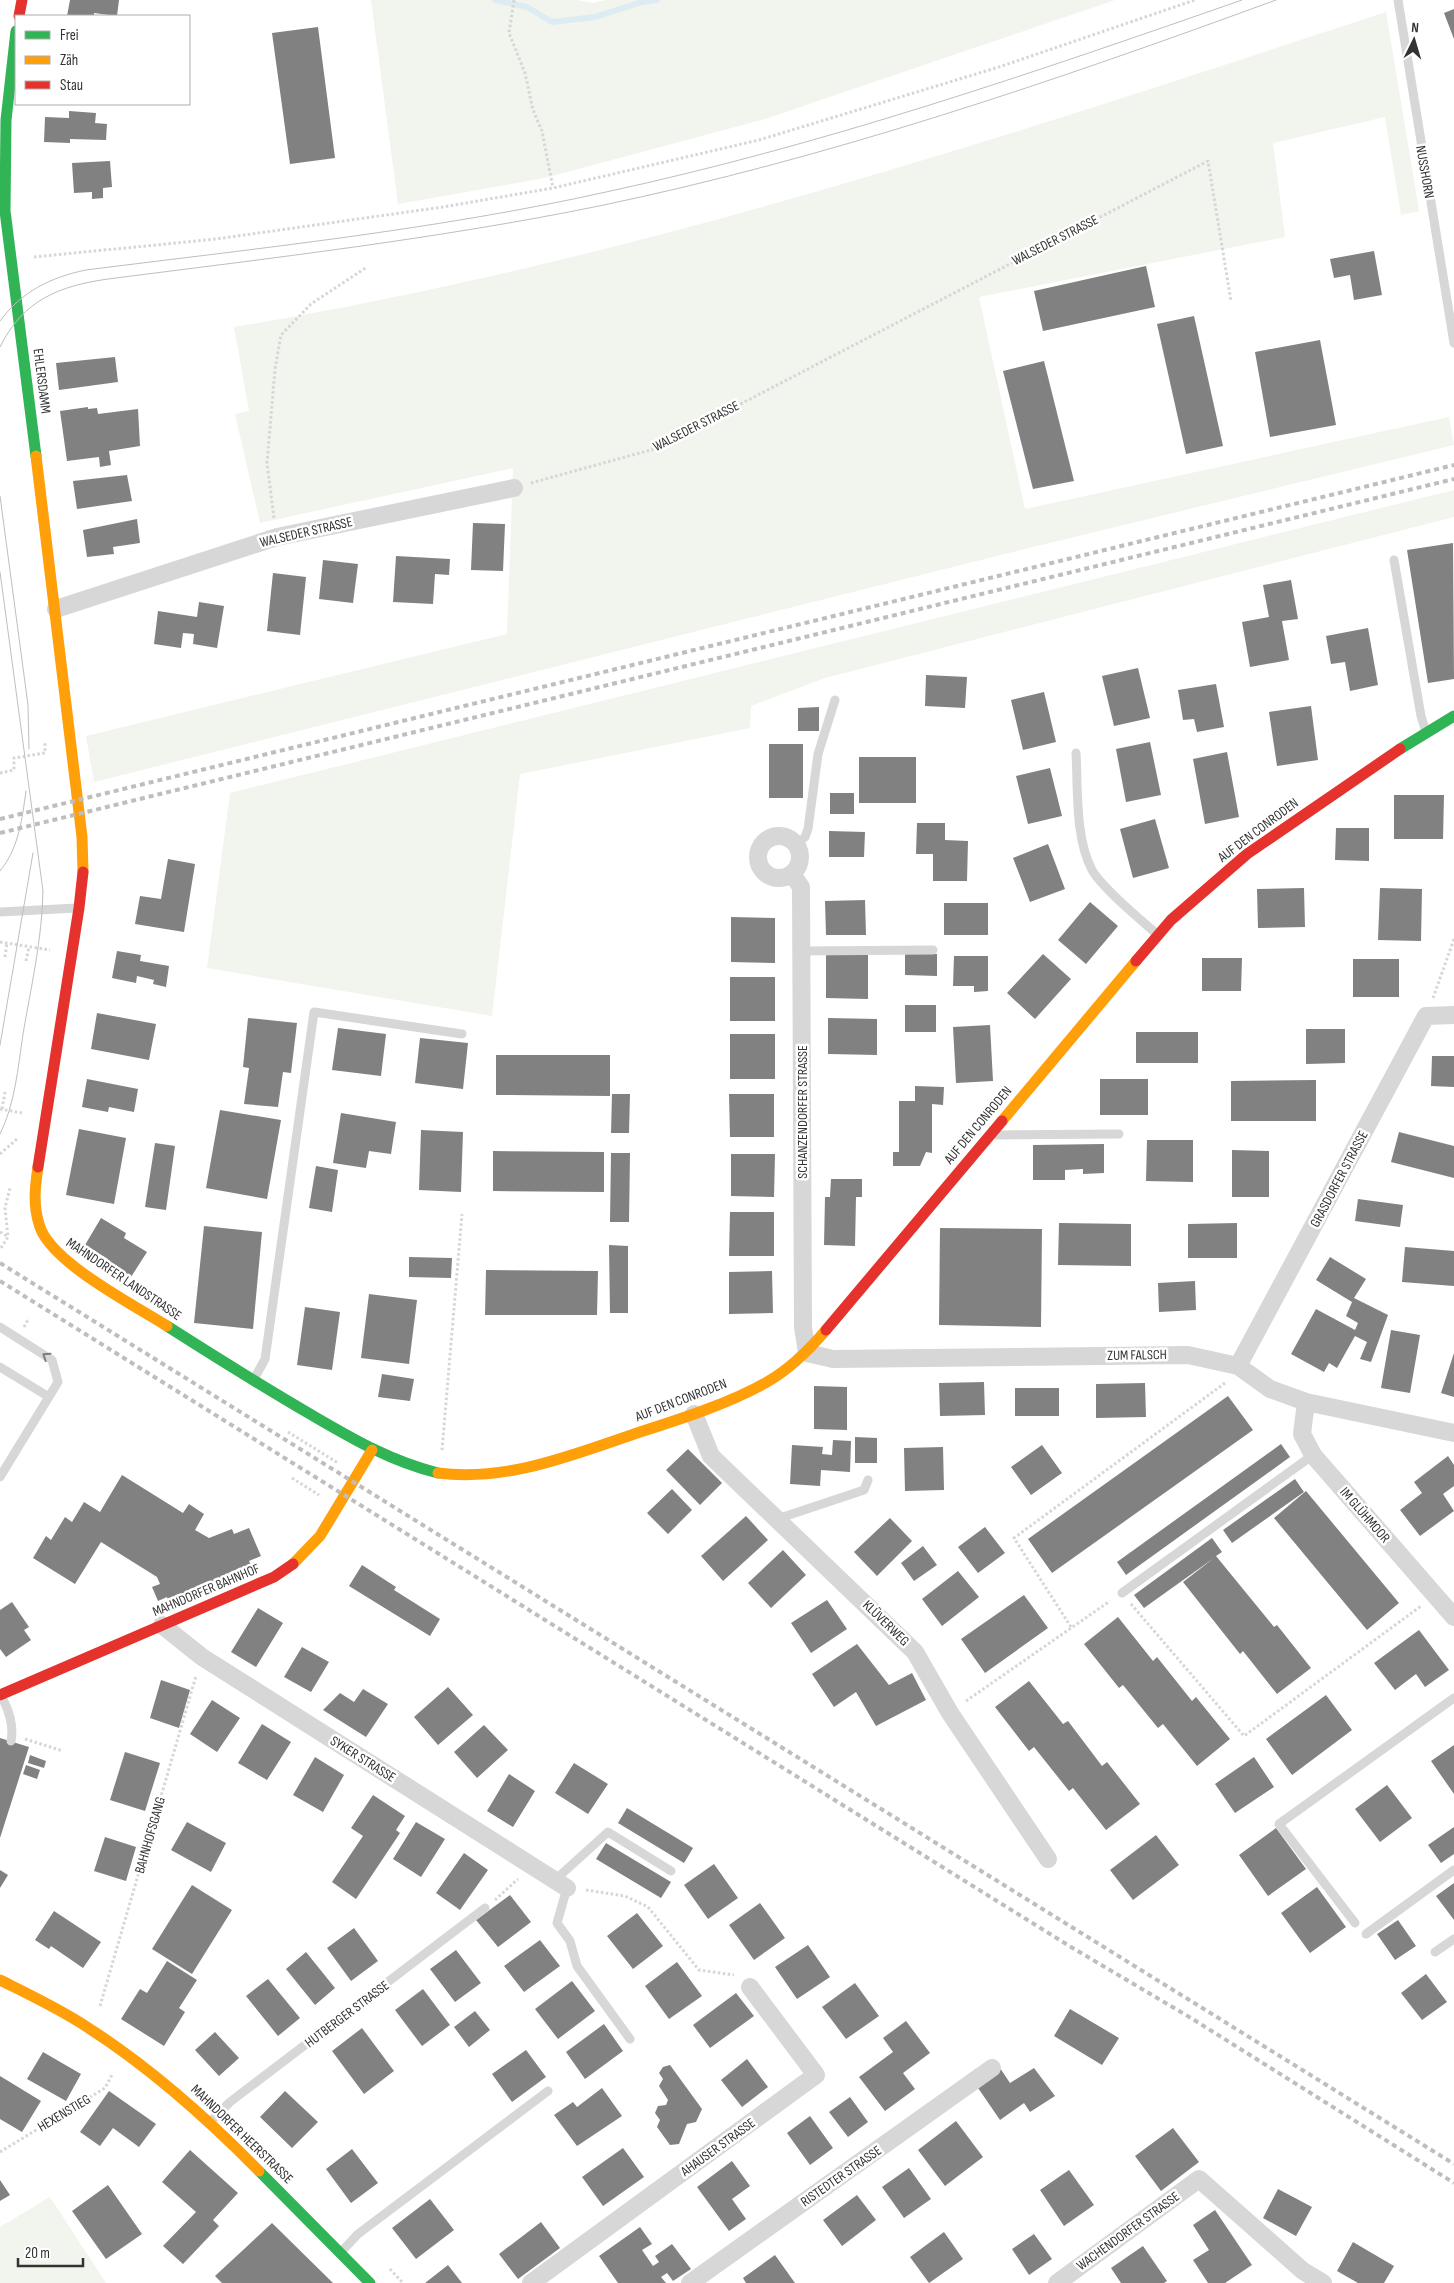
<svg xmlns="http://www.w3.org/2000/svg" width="1454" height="2283" viewBox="0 0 1454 2283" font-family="'Sofia Sans Condensed',sans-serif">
<rect width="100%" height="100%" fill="#fff"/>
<path fill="#f1f5ed" d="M371,0H577L593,3L606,0H1115L765,119L545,178L398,204Z
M1386,12L1419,211L1401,215L1385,117L1273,143L1285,237L979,297L1025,509L1449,417L1454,445L1033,547L94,782L86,736L507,634L513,468L260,523L235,414L249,411L234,327C628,262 1009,136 1386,12Z
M1454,490V517L825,678L751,706L750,728L520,774L492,1016L207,968L230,793Z
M50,2197L106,2283H0V2227Z"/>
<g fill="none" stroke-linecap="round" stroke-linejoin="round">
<path stroke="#ddebf3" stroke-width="6" d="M495,0L527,7L552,22L595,17L642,2L657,0"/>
</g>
<path fill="#818181" d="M70,0H119L117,16L94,13V16H67Z
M1454,9V39L1444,13Z
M318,27L335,158L290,164L272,33Z
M69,111L96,113L95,123L107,124L106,140L70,139V143L44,142L45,117L69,118Z
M110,161L112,187L103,188V198L92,199V192L74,193L72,163Z
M1374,251L1382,295L1354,300L1350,275L1334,278L1330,259Z
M1146,266L1155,307L1043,331L1034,291Z
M1194,316L1223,446L1186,454L1157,324Z
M1320,340L1336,425L1270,437L1255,352Z
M115,357L118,382L59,390L56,363Z
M1044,361L1074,481L1033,489L1003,371Z
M88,407V409L97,408L98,414L138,409L140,446L109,451L111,465L100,467L99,457L67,461L60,411Z
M127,475L132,501L77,509L73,481Z
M137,519L140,543L113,547L114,554L87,557L83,530Z
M473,523L505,524L503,571L471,570Z
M1453,543L1454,679L1428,683L1407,550Z
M396,556L450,559L449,575L435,574L433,604L393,602Z
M323,560L358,564L353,603L319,599Z
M273,573L306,577L300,635L267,631Z
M1291,580L1298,619L1282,621L1289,660L1250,667L1242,622L1269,617L1263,585Z
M199,602L224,606L217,648L193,644L194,634L183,633L181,648L154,644L158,611L197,617Z
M1368,628L1378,685L1350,691L1345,662L1331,664L1326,636Z
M1138,668L1150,718L1114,726L1102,676Z
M926,675L967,677L965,708L925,706Z
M1216,684L1224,727L1197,732L1194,719L1183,720L1178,690Z
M1044,692L1056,742L1023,750L1011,700Z
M1311,706L1318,760L1277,766L1269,712Z
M819,707V731H798V708Z
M1150,742L1161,795L1126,802L1116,749Z
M769,744H803V798H769Z
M1227,752L1239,817L1205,824L1193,759Z
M859,757H916V803H859Z
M1050,768L1062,816L1028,824L1016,776Z
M830,793H854V814H830Z
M1394,795H1444L1443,839H1394Z
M1155,819L1169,868L1133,878L1120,829Z
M917,823H945V840L968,841L967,881H933V854H916Z
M1336,828H1369V861L1335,860Z
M829,831L865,832L864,857H829Z
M1048,844L1065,889L1030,902L1013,858Z
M168,859L195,864L184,932L135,924L140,896L161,899Z
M1304,888L1305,927L1258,928L1257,889Z
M1380,888L1422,889L1421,941L1378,940Z
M865,900L866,935H826L825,901Z
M1090,902L1118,926L1086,964L1058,940Z
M944,903H988V935H944Z
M731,917L775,918V963L731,962Z
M117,951L141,955L140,961L169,966L166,987L153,984L154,980L137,976L136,983L112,978Z
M826,954H868V999L826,998Z
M905,954H937V976L905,975Z
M1043,954L1071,979L1035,1019L1007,993Z
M954,956H988V991L974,992V986H953Z
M1202,958H1242L1241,991H1202Z
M1353,959H1399V997H1353Z
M730,977H775V1021H730Z
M905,1005H936V1032H905Z
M97,1013L156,1024L149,1060L91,1049Z
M248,1018L297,1023L291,1073L283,1072L278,1107L244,1104L249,1068L243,1067Z
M828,1018L877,1019V1055L828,1054Z
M990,1025L993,1081L956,1083L953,1027Z
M338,1028L386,1034L381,1076L332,1070Z
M1306,1029H1345V1063L1306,1064Z
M1136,1032H1198V1063H1136Z
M730,1034H775V1079H730Z
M420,1038L468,1043L463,1089L415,1083Z
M496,1055H610V1096L496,1095Z
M1432,1056H1454V1087L1431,1086Z
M87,1079L138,1089L134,1112L109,1107L108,1112L82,1107Z
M1100,1079H1148V1115H1100Z
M1316,1080V1121H1231V1081Z
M915,1086L944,1087L943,1105L932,1104V1153L926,1152L920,1166H893V1152H899V1101H915Z
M612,1094H630L629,1133H611Z
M729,1094H774V1137H730Z
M220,1110L281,1120L267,1199L206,1188Z
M341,1113L396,1122L391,1154L369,1151L366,1168L333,1163Z
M79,1129L126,1138L114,1204L66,1195Z
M421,1130L463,1132L461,1192L419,1190Z
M1399,1132L1454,1146V1178L1391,1162Z
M1147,1140H1193V1182L1146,1181Z
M155,1143L175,1146L166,1210L145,1207Z
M1104,1144V1173L1083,1174V1169L1065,1170V1180H1033V1145Z
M1232,1150L1269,1151V1197H1232Z
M493,1151L604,1152V1192L493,1191Z
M611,1153H630L629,1222H610Z
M731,1154H775L774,1197L731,1196Z
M316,1166L338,1170L332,1212L309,1208Z
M831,1179H862V1197H856L855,1246L824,1245L825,1197H830Z
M1358,1199L1403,1205L1400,1227L1355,1221Z
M730,1212H774V1256H729Z
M101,1218L126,1233L124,1238L147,1252L131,1277L106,1262L108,1259L85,1245Z
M1059,1223L1131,1224V1266L1058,1265Z
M1237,1223V1258H1188V1224Z
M204,1226L262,1232L253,1329L194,1323Z
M940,1228L1042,1229L1041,1327L939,1325Z
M609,1245L628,1246V1313H610Z
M1405,1247L1454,1251V1286L1402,1282Z
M409,1257L452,1258L451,1278L409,1277Z
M1330,1257L1366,1279L1354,1298L1388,1315L1371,1362L1360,1359L1367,1342L1355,1336L1337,1368L1329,1363L1324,1372L1291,1354L1316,1309L1355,1330L1358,1323L1346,1316L1352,1302L1316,1280Z
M486,1270L598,1271L597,1315H485Z
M772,1271L773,1313L729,1314V1272Z
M1195,1281L1196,1310L1159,1312L1158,1283Z
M369,1294L417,1300L409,1364L361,1358Z
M305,1307L340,1312L332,1370L297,1365Z
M1391,1330L1420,1335L1410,1393L1381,1388Z
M1454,1353V1397L1441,1393Z
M382,1374L414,1379L410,1401L378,1397Z
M984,1382L985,1415L940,1416L939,1383Z
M1145,1383L1146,1417L1096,1418V1384Z
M814,1386L847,1387V1430L814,1429Z
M1015,1388H1059V1416H1015Z
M1228,1396L1253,1430L1052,1573L1028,1539Z
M855,1437L877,1438V1463H855Z
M833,1440L851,1441L850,1472L821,1470L820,1486L790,1484L792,1445L823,1447L822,1454L832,1455Z
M1281,1444L1290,1457L1126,1575L1117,1562Z
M1042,1445L1062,1473L1031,1495L1011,1467Z
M943,1447L944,1490L905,1491L904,1448Z
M688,1449L722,1483L700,1505L666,1470Z
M1448,1456L1454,1465V1486L1443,1494L1454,1511L1420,1536L1400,1510L1422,1493L1414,1482Z
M122,1475L183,1513L189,1504L204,1514L195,1530L209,1538L232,1529L234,1534L249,1528L261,1556L249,1561L251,1565L168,1600L167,1597L158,1601L152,1587L160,1584L157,1577L101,1542L75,1584L33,1558L46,1536L51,1540L65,1517L72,1522L84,1502L100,1512Z
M1295,1479L1304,1492L1232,1543L1223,1530Z
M672,1489L692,1510L668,1534L647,1513Z
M1306,1491L1399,1603L1367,1630L1274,1518Z
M746,1516L768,1540L723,1581L701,1556Z
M890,1518L912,1541L877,1576L854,1552Z
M985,1527L1005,1553L978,1573L958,1547Z
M1212,1538L1222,1552L1216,1556L1274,1627L1277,1625L1311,1668L1277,1694L1243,1651L1240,1654L1183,1582L1214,1558L1144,1608L1134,1595Z
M923,1546L937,1565L914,1581L901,1563Z
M783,1550L806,1575L771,1608L748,1583Z
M362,1565L396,1587L394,1590L440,1619L430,1636L349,1586Z
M958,1571L979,1597L942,1626L922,1599Z
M1024,1595L1048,1628L985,1673L961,1639Z
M827,1600L847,1629L811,1653L791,1623Z
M12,1602L29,1627L24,1630L31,1640L6,1657L0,1649V1610Z
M258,1608L283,1623L256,1667L231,1652Z
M1118,1617L1153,1661L1157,1657L1192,1701L1196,1697L1230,1739L1197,1766L1163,1724L1158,1728L1123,1685L1119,1688L1084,1644Z
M1419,1630L1449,1670L1425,1687L1416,1674L1395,1690L1374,1663Z
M857,1644L889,1685L912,1673L926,1700L876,1726L856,1692L834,1707L812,1674Z
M302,1647L329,1662L311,1692L284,1677Z
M161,1680L190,1690L179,1728L150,1718Z
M1029,1681L1063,1724L1068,1721L1102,1766L1107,1762L1140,1804L1106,1830L1073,1788L1069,1791L1034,1747L1029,1751L995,1707Z
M448,1687L473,1715L438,1745L414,1717Z
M363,1689L388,1704L366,1737L323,1710L340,1693L354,1702Z
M1326,1695L1352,1730L1292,1775L1266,1739Z
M212,1700L240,1718L217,1752L190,1734Z
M262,1724L291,1742L267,1780L238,1763Z
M484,1725L508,1750L477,1778L454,1752Z
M0,1738L29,1747L0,1838Z
M1454,1745V1794L1431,1761Z
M125,1752L160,1763L145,1811L110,1800Z
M30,1755L46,1761L44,1768L28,1763Z
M315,1757L344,1775L323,1812L293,1795Z
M1254,1757L1274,1787L1235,1813L1215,1784Z
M574,1763L608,1784L588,1814L555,1793Z
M26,1765L40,1770L37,1779L23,1774Z
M509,1774L535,1791L513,1827L487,1811Z
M1387,1785L1412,1818L1380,1842L1355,1809Z
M373,1795L405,1816L396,1830L400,1833L356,1899L332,1882L363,1836L351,1828Z
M627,1808L693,1848L684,1863L618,1823Z
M187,1822L226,1843L211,1872L171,1850Z
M416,1822L445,1839L421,1877L393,1859Z
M1454,1827V1854L1441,1863L1428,1845Z
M1276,1828L1306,1869L1268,1896L1239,1855Z
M1156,1835L1179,1865L1133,1900L1110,1870Z
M105,1837L136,1847L126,1881L94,1871Z
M606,1843L671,1882L661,1898L596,1859Z
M464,1853L488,1870L460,1910L436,1893Z
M714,1864L738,1898L708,1919L684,1885Z
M0,1870L8,1875L0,1888Z
M1454,1883V1920L1436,1896Z
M192,1885L232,1910L192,1974L152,1949Z
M1317,1887L1346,1927L1310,1953L1281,1913Z
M510,1895L531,1922L498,1947L476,1920Z
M760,1903L785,1938L754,1960L729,1925Z
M54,1911L101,1942L83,1968L51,1946L49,1949L35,1940Z
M637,1913L663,1946L633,1969L607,1936Z
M1398,1920L1416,1946L1395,1960L1377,1934Z
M354,1928L378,1961L351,1981L327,1948Z
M540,1940L560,1966L524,1992L504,1966Z
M808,1945L830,1977L797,1999L775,1967Z
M456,1950L481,1983L455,2002L430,1969Z
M306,1952L335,1988L315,2005L286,1969Z
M167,1961L197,1980L179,2008L185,2012L164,2046L121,2019L140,1989L147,1993Z
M677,1962L702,1996L669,2019L645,1986Z
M1426,1974L1447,2002L1422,2020L1401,1993Z
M268,1979L300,2018L278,2036L246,1996Z
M572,1981L595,2011L558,2039L535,2009Z
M855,1983L879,2016L846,2039L822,2007Z
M423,1989L450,2025L422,2046L395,2010Z
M736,1993L754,2016L710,2048L693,2025Z
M1070,2009L1119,2038L1102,2065L1054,2036Z
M475,2011L490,2030L469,2047L454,2027Z
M906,2021L930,2053L903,2073L915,2089L885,2111L859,2077L893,2052L883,2038Z
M604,2024L623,2051L585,2079L566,2052Z
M362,2028L394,2071L364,2094L332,2051Z
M215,2032L239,2058L219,2076L195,2050Z
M526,2050L546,2077L512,2102L492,2074Z
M43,2052L81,2074L66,2101L27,2079Z
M747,2059L768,2087L742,2107L721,2080Z
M670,2065L702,2109L696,2122L687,2124L679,2144L670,2145L657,2127L660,2120L655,2113L658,2106L666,2105L668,2100L659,2086L663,2079L659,2073L663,2067Z
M1000,2068L1010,2083L1034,2068L1055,2096L1030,2112L1024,2103L1000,2120L976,2085Z
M0,2076L41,2101L22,2132L0,2119Z
M602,2088L622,2116L577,2146L554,2115L573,2102L577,2107Z
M109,2091L156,2124L139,2147L113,2128L100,2146L80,2132Z
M285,2091L318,2122L292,2148L260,2117Z
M850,2097L868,2122L848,2137L829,2112Z
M810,2116L833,2148L810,2165L787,2133Z
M956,2121L983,2157L945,2186L918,2150Z
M1173,2128L1199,2162L1161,2191L1135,2156Z
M623,2148L644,2177L603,2206L582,2177Z
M352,2149L378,2183L351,2203L326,2169Z
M190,2150L238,2193L213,2220L219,2226L183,2264L163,2246L196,2212L162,2182Z
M732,2161L750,2186L732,2199L746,2219L729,2231L697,2187Z
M909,2168L931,2199L904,2218L882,2187Z
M1069,2170L1094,2205L1064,2226L1040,2190Z
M0,2180L10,2195L0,2201Z
M108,2185L142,2234L106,2259L72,2211Z
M1278,2189L1312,2207L1296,2236L1263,2218Z
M857,2195L876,2220L842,2246L823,2220Z
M430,2199L454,2230L416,2259L392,2228Z
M1215,2210L1252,2265L1225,2283H1208L1193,2260L1209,2250L1193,2225Z
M541,2222L560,2248L518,2279L499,2254Z
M272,2223L333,2283H222L215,2276Z
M640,2227L652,2244L642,2250L653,2266L659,2262L655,2256L672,2244L691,2269L673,2281L667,2273L661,2277L666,2283H618L599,2256Z
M944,2232L963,2259L929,2283L910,2257Z
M1034,2234L1052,2259L1029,2275L1012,2249Z
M1353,2242L1394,2266L1384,2283H1358L1337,2271Z
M1143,2246L1167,2281L1164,2283H1121L1111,2268Z
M775,2255L795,2283H746L743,2278Z
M448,2265L462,2283H425Z"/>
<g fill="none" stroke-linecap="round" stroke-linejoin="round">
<path stroke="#d6d6d6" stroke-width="3" stroke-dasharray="2.5 2.5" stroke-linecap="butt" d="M514,0L509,33L525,73L533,110L542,131L553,188
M34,257L216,239L443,207L553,188L759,140L999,67L1195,0
M531,483L654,449L1208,161L1231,301
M274,518L267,463L275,369L281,335L311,304L367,267
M0,773L14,770V758L45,753V743
M0,942L50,950
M5,957L7,943
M26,961L29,947
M1433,998L1454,939
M0,1109L22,1113
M2,1109L5,1092
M0,1154L17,1139
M0,1232L7,1236
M1,1248L8,1237L5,1208L10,1188
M24,1327L29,1318
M288,1432L338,1463
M442,1450L462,1214
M292,1478L319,1495
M1131,1604L1244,1736L1421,1606
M1071,1627L1014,1538L1225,1383
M966,1701L1110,1601
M25,1739L63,1751
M586,1890L625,1896L648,1907L699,1970L734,1975
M495,1900L518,1879
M100,2006L196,1676
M0,2152L105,2088L113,2073
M390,2269L403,2283"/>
<path stroke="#d7d7d7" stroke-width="9" d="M1398,0L1454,343
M1394,560L1421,716L1426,732
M1076,753C1078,789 1075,838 1092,870C1102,888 1141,920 1158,935
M796,845L805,837L808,829L818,754L835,700
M0,912L77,908
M801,951L933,950
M997,1135L1119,1134
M0,1327L52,1360L58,1382L0,1477
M0,1367L49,1397
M253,1381L265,1359L314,1012L462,1034
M777,1519L864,1490L868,1480
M1122,1593L1313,1455
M1,1696C9,1709 14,1727 11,1741
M555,1880L608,1832L671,1871
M567,1888L557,1923L570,1941L577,1966L630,2039
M1355,1923L1279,1824L1454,1698
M1366,1934L1454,1870
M1435,1952L1454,1939
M211,2121L230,2102L485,1908
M342,2251L358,2234L548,2091"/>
<path stroke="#d7d7d7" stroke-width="18" d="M56,609L277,537L514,488
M758 857a21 21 0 1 1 42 0a21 21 0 1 1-42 0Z
M792,874L801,887L803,1327L807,1353L833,1359L1188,1355L1238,1366L1270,1389L1306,1402L1454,1433
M1238,1366L1426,1016L1454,1015
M1306,1402L1302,1434L1313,1455L1454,1617
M694,1414L711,1456L915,1652L950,1713L1048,1859
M162,1625L202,1657L567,1888
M531,2283L816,2075L750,1987
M690,2283L992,2068
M1057,2283L1199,2179L1303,2271L1323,2283"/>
<path stroke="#30b455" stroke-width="11" d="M16,31L6,120L5,211L36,456
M1400,749L1454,716
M167,1326C214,1356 262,1386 310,1414C353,1439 390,1461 438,1473
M259,2171L370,2283"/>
<path stroke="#ff9f0a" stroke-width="11" d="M36,456L82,837L83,872
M1002,1121L1136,961
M38,1167C35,1187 33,1204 39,1224C48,1261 134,1305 167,1326
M438,1473C508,1482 575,1454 640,1432C681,1419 730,1403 767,1382C790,1369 809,1350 826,1330
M293,1564L320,1536L372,1450
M0,1980C30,1995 60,2009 87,2027C151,2068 207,2118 259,2171"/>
<path stroke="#e5322d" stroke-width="11" d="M19,16L22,0
M1136,961L1171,920L1247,854L1400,749
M38,1167L79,908L83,872
M826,1330L1002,1121
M0,1695L274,1577L293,1564"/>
<path stroke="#bebebe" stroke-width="1" d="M0,321C21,292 51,277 86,270C260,248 435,230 606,192C824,145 1033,73 1242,0
M0,347C23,300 59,286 108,279C272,258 437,239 599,206C830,158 1055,81 1276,0
M0,496L28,705L29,749
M0,572L43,891C42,940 31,987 23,1034C18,1068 15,1104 0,1134
M0,871C19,848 22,819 26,791
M0,1045L33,853"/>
<path stroke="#bebebe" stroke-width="4" stroke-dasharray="5 4" stroke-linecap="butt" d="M0,819L1454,465
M0,833L1454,479
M0,1263L1454,2164
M0,1281L1071,1947L1191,2018L1454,2183"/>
</g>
<defs><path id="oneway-chevron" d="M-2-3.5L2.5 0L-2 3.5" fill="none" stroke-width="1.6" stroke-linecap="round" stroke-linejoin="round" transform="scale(1.25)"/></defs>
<use stroke="#7d7d7d" href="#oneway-chevron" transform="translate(46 1356) rotate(-146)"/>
<g text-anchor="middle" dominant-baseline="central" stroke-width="5" stroke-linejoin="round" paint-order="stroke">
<g font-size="14" fill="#333" stroke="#fff">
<text transform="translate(1425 172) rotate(80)">NUSSHORN</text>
<text transform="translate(1055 240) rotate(-27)">WALSEDER STRASSE</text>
<text transform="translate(42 381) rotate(83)">EHLERSDAMM</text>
<text transform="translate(696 426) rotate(-27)">WALSEDER STRASSE</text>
<text transform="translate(306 532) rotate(-13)">WALSEDER STRASSE</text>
<text transform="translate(1258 830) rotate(-37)">AUF DEN CONRODEN</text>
<text transform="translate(802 1112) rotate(-90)">SCHANZENDORFER STRASSE</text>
<text transform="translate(978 1125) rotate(-50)">AUF DEN CONRODEN</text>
<text transform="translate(1339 1179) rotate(-62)">GRASDORFER STRASSE</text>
<text transform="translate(124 1279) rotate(34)">MAHNDORFER LANDSTRASSE</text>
<text transform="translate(1137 1355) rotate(-1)">ZUM FALSCH</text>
<text transform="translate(681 1400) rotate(-21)">AUF DEN CONRODEN</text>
<text transform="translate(1365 1515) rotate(49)">IM GLÜHMOOR</text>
<text transform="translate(206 1590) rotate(-23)">MAHNDORFER BAHNHOF</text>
<text transform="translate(886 1623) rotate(44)">KLÜVERWEG</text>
<text transform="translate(363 1759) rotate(32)">SYKER STRASSE</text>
<text transform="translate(150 1835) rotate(-74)">BAHNHOFSGANG</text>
<text transform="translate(347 2014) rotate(-37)">HUTBERGER STRASSE</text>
<text transform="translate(64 2113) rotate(-31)">HEXENSTIEG</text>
<text transform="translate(242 2134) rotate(44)">MAHNDORFER HEERSTRASSE</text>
<text transform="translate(718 2147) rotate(-36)">AHAUSER STRASSE</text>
<text transform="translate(841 2176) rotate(-35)">RISTEDTER STRASSE</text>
<text transform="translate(1128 2231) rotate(-36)">WACHENDORFER STRASSE</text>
</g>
</g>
<rect x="15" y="15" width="175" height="90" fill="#ffffff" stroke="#adadad"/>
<rect x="25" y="31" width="25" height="8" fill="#30b455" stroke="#adadad"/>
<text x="60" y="40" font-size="15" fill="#333333">Frei</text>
<rect x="25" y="56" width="25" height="8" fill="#ff9f0a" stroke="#adadad"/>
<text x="60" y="65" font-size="15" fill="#333333">Zäh</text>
<rect x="25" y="81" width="25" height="8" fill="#e5322d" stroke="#adadad"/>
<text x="60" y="90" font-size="15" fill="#333333">Stau</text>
<g transform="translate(1414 40) rotate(5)" stroke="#ffffff" stroke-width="4" paint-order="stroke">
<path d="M0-4L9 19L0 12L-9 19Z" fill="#333333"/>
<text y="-8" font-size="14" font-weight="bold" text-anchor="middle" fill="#333333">N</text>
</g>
<path d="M18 2258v8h65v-8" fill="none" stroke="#333333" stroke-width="2.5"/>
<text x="25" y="2258" font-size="15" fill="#333333" stroke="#ffffff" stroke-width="4" paint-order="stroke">20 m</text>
</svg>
